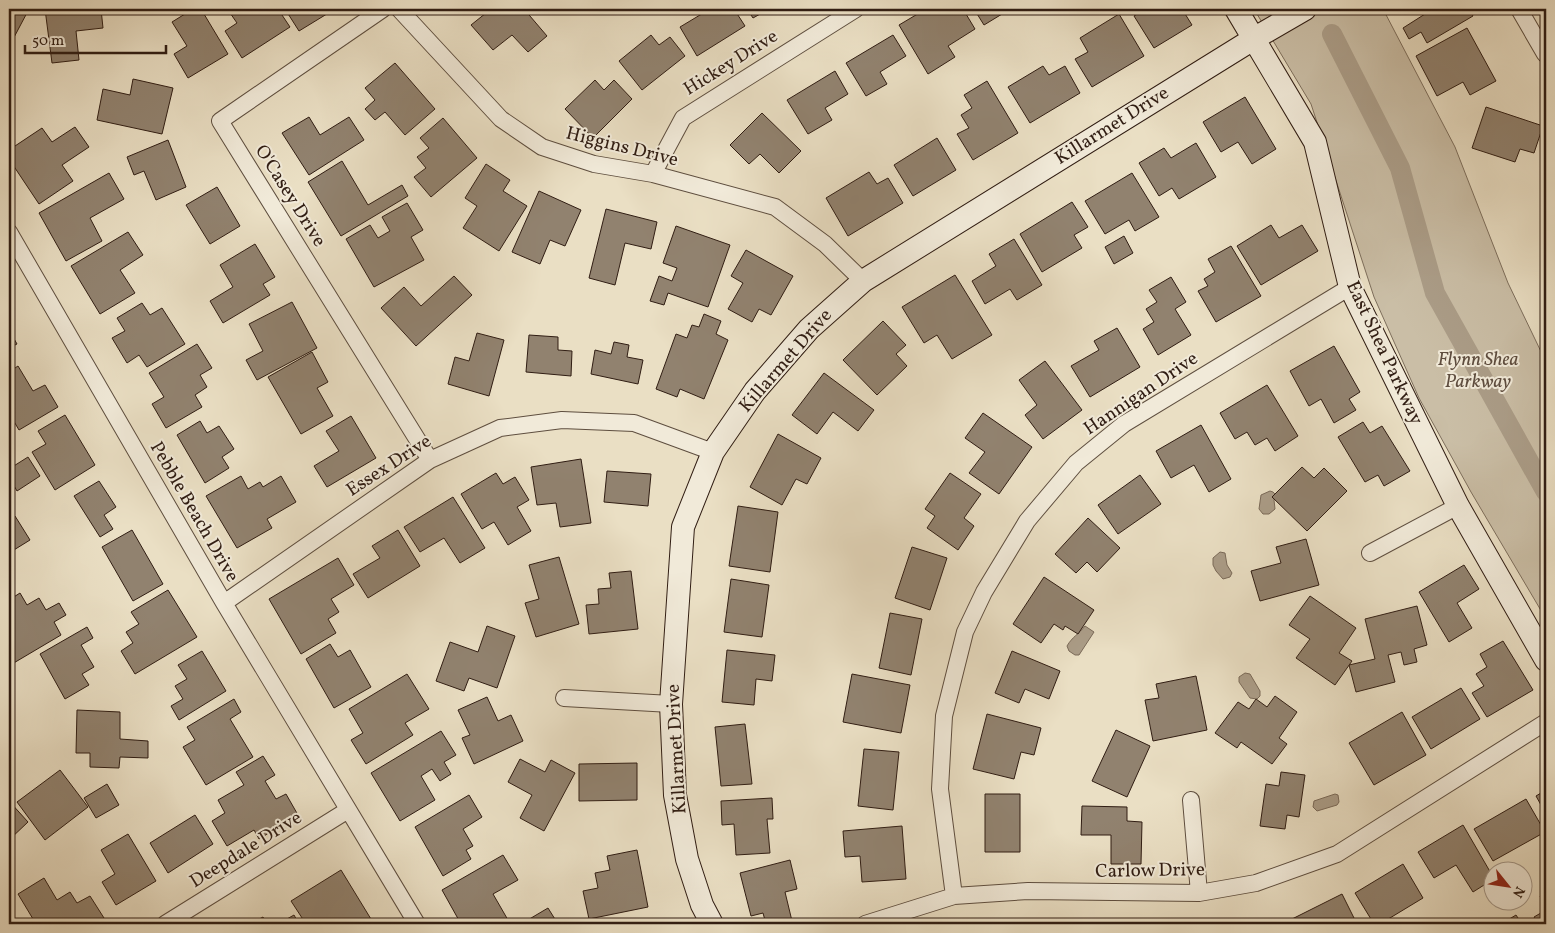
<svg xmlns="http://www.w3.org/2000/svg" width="1555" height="933" viewBox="0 0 1555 933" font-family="Vollkorn,serif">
<rect width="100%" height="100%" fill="#eadfc4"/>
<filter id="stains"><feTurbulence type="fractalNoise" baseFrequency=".004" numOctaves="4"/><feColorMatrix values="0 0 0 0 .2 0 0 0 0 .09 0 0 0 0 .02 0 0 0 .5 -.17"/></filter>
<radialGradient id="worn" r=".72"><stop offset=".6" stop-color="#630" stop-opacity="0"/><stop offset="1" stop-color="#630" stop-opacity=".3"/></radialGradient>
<path fill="#cabea6" stroke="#7d6e5c" d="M1254,9H1383L1455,147L1508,283L1546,362V619L1471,492L1419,398L1374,297L1311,104Z"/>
<path fill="#ab9d88" stroke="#7a6a59" d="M1270,491L1273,492L1276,495L1274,500L1275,509L1269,514H1263L1259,509L1261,495Z
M1220,552L1225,553L1227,565L1232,573L1230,577L1223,579L1216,571L1213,565V558Z
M1085,626L1094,632L1079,655H1075L1069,651L1067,646C1072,637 1079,634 1085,626Z
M1245,673L1250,674L1260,691V696L1257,699L1250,698L1239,682V677Z
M1335,794L1338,795L1339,802L1337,805L1317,811L1313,807L1314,801Z"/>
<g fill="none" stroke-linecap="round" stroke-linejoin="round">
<path stroke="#ab9d88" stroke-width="20" d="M1332,34L1400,168L1435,293L1546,492"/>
</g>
<path fill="#91826f" stroke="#301d13" d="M9,9H29L11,43L9,42Z
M45,9H101L103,28L76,31L79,60L52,63Z
M193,9H201L228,54L188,78L174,54L187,46L172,22Z
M230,9H278L290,27L242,58L225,31L237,23L228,10Z
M285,9H335L299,31Z
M491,9H524L547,36L528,52L512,35L493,50L471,25Z
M710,9H734L745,26L697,56L680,27Z
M747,9H769L753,18Z
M926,9H963L975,29L948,46L955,57L928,74L899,25Z
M974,9H1006L1007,11L984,25Z
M1146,9H1182L1192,25L1154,48L1134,16Z
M1422,9H1469L1473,16L1427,43L1421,32L1409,39L1403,28L1425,14Z
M1119,14L1144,56L1092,87L1075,59L1088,52L1080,38Z
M1467,28L1496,81L1470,95L1463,82L1437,96L1416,56Z
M651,35L659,45L670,37L685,56L642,90L619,61Z
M893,35L906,56L880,72L887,84L866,96L846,63Z
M395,63L435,109L405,135L385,112L375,120L365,109L375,100L365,88Z
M1043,66L1049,75L1065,66L1080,93L1030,123L1008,87Z
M835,71L848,94L825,108L832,120L808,134L787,100Z
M133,79L173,88L162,134L97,120L103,89L130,95Z
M595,80L604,90L614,80L632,99L593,138L565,109Z
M987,81L1018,133L973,160L957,134L969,128L961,115L972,108L964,95Z
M1245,97L1276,149L1252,164L1238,142L1221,152L1203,122Z
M1486,107L1543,126L1534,153L1520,149L1515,162L1472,148Z
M762,113L801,151L779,173L760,154L749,164L730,145Z
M309,117L320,135L349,117L364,140L309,175L282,133Z
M443,118L477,158L431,197L414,177L426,168L417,157L429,148L420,138Z
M75,127L89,147L62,165L73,181L39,204L9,159V150L42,128L52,142Z
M937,138L956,170L913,196L894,165Z
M168,140L186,187L156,200L144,171L134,175L127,157Z
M1196,143L1216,177L1179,199L1172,188L1159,196L1139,163L1164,148L1171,158Z
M342,161L368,205L402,185L408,196L341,236L308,182Z
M486,164L510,180L503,191L527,206L499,251L463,228L477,206L465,198Z
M869,172L877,184L888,178L903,203L848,236L826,198Z
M109,173L124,199L90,218L102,241L66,261L39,213Z
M1132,173L1159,217L1135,231L1129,220L1105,234L1085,201Z
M217,187L240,226L210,244L186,205Z
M539,191L581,210L565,246L550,240L540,264L512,252Z
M1072,202L1088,227L1074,235L1082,248L1042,272L1020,234Z
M407,203L423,230L411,237L424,260L374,287L346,239L370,225L378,238L390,231L382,217Z
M606,209L657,222L651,249L625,243L615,285L589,278Z
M1271,225L1279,238L1302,225L1318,251L1261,285L1237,246Z
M676,226L730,245L708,307L668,293L664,305L650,301L659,276L672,281L677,268L663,263Z
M128,232L143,255L120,270L135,293L100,314L71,266Z
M1124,236L1133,253L1114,264L1105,247Z
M1014,239L1042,285L1017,300L1010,289L985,304L972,281L996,266L989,254Z
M255,244L275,277L263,284L270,295L223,323L210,301L233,287L220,265Z
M1231,246L1261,296L1216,322L1198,291L1208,286L1204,279L1215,272L1208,259Z
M746,250L793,276L771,315L759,309L752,322L728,309L743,283L731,276Z
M955,275L992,335L952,359L937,335L924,343L902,307Z
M454,276L472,295L416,346L381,308L404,287L421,306Z
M1171,277L1186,302L1175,309L1191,335L1158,355L1143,329L1154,322L1146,309L1157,302L1149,290Z
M292,302L317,348L257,380L246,360L263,351L249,324Z
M142,303L150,315L162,308L185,344L147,367L139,355L127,363L112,338L125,331L117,318Z
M704,314L721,321L716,334L728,340L704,399L680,389L677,397L656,389L676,334L687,338L692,325L699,327Z
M883,321L906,345L896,354L907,366L877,395L843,360Z
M1117,328L1140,367L1090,397L1071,366L1099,350L1094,341Z
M9,330L17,344L9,348Z
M477,333L504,340L489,396L448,384L455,357L469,361Z
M529,335L558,337V350L572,351L571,376L526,372Z
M614,342L629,345L627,357L643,360L638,384L591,374L595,350L611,354Z
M197,344L212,368L200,375L207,387L195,395L202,407L166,428L152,404L164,397L149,373Z
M1334,346L1360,392L1349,399L1356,410L1334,423L1321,399L1309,406L1290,371Z
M312,352L328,382L317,388L333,416L301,434L268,377Z
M1045,361L1082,410L1043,439L1025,415L1037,405L1019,380Z
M18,366L33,391L45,385L58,407L19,430L9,413V372Z
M824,373L874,410L858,431L833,412L817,434L792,415Z
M1267,385L1298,436L1275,451L1267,438L1255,445L1247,432L1235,439L1220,413Z
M983,413L1032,447L999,494L969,473L985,452L965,438Z
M65,415L95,465L55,490L32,452L46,444L38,431Z
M351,416L376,458L327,487L314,466L339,451L326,431Z
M200,421L207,433L219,426L234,449L222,457L229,468L205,483L177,435Z
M1363,422L1370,433L1382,426L1410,471L1384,486L1378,475L1365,482L1338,437Z
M1201,425L1231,479L1209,492L1194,465L1171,478L1156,451Z
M778,434L821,458L807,484L796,479L782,505L750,487Z
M28,457L40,476L17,491L9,477V469Z
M581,459L591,523L560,527L556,503L537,505L531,467Z
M1302,467L1314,478L1324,468L1347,491L1307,531L1272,497Z
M607,471L651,474L648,506L604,502Z
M496,473L503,484L515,477L529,500L517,507L531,531L508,545L494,522L482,529L461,494Z
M950,473L981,494L964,518L974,526L958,550L927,528L935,516L925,509Z
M1140,475L1161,504L1118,534L1098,505Z
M241,476L248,489L260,482L263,487L281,476L296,502L267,519L272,528L237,548L206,496Z
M99,481L116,507L104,515L113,529L100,537L74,496Z
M453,497L485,548L460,563L444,538L420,552L404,527Z
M738,506L778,512L770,572L729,566Z
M15,516L30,540L9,553V520Z
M1088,518L1120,548L1097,572L1087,562L1076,573L1055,554Z
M132,530L163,584L133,601L102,547Z
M398,530L420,566L368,598L353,574L380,558L372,546Z
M1306,539L1319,585L1260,601L1251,571L1281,563L1276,547Z
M912,547L947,558L930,610L895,598Z
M559,557L579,624L536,637L525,603L539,599L529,565Z
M338,558L354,585L331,599L339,612L328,619L336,633L301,654L269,599Z
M1464,565L1479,589L1457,603L1472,628L1449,642L1419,592Z
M631,571L638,629L589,634L586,605L599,604L598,589L611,588L609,573Z
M1044,577L1094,610L1078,634L1065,626L1063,630L1054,624L1041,643L1013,624Z
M731,579L769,585L762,637L724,632Z
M168,590L197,637L135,674L121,651L133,643L126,632L139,624L131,612Z
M20,593L27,605L39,598L46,610L59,603L66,615L54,622L61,635L12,664L9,658V600Z
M1310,596L1356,628L1339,653L1352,661L1335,685L1296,658L1310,639L1289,625Z
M1417,606L1427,645L1414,649L1417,662L1404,665L1401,652L1388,655L1395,682L1356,692L1349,665L1375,659L1365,619Z
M890,613L922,619L911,675L879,668Z
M487,626L515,636L497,688L469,678L464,691L436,681L450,642L478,652Z
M87,627L93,638L81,645L94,667L82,674L89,685L65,699L40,654Z
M1503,641L1533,690L1487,717L1472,693L1484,686L1476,674L1487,667L1480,654Z
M330,644L338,657L350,650L371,687L334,708L306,659Z
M727,650L775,655L772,681L756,679L754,705L722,702Z
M202,651L226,691L179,720L171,706L183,699L175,686L187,679L178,665Z
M1012,651L1060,671L1049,699L1025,689L1019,703L995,693Z
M407,674L429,709L405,723L413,735L366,764L351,740L363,733L349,709Z
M852,674L910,685L901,733L843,722Z
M1196,676L1207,730L1153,741L1145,700L1159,698L1156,684Z
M1461,688L1480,719L1431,749L1412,717Z
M1275,696L1297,712L1279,738L1287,744L1272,764L1241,742L1237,748L1215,733L1238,702L1249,709L1256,699L1267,707Z
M487,697L498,721L511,715L523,741L474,764L462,738L470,735L458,710Z
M234,699L241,712L230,719L253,757L206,785L183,747L195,740L187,727Z
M77,710L120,712V739L148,741V758L120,757L119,768L90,767V753H76Z
M1402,712L1426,755L1374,785L1349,743Z
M987,714L1041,728L1034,755L1021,752L1014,779L973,769Z
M745,724L752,784L721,786L715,727Z
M1116,730L1150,746L1127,797L1092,781Z
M441,731L456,755L444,762L451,774L440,781L432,769L421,776L435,800L400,821L371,773Z
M864,749L899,752L893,810L858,806Z
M263,756L275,775L265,781L276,799L286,794L298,815L259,839L254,830L227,846L212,821L225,813L218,800L244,785L236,772Z
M520,759L545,772L551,760L575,773L544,831L520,818L532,795L508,782Z
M637,763V800L579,801V764Z
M60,770L88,807L45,840L17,802Z
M1281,772L1305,775L1299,817L1287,815L1285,829L1260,826L1266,784L1279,786Z
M107,784L119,805L96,818L84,798Z
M1546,790V814L1536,796Z
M985,794H1020V852H985Z
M469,795L482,817L463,829L473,846L466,850L471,859L443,876L415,827Z
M772,798L773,819H767L770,853L736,855L734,824L722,825L721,801Z
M1526,799L1545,832L1493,861L1474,829Z
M9,801L28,822L9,840Z
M1082,806L1127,807V821L1142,822L1141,864H1111V835H1081Z
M195,815L213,844L168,873L150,843Z
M1463,825L1492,875V880L1473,892L1456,865L1434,878L1418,852Z
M902,826L906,879L862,882L860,856L845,857L843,831Z
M128,834L156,881L116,905L102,882L115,874L101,850Z
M637,850L648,907L589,919L583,891L598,888L595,873L610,870L607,856Z
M503,855L518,880L493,894L508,920L500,924H461L442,890Z
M790,860L797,889L785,892L792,921L778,924H766L763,913L751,916L740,873Z
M1403,864L1423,898L1380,924H1374L1355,893Z
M341,870L374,924H340L338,922L335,924H306L291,901Z
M44,878L57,900L70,892L77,903L90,896L104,918L93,924H36L18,894Z
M1546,893V906L1540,896Z
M1342,894L1357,924H1287L1286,922Z
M548,908L558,924H521Z
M1546,910V924H1538L1534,917Z
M294,915L299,924H278Z
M1516,915L1522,924H1501Z
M263,917L267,924H250Z"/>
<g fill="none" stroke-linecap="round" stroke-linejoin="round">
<defs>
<path id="street" d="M383,9L220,121L430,460
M399,9L501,119L542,147L594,164L653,174L775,207L825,244L863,281
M1519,9L1545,54
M653,174L683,118L856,9
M9,232L224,603L417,924
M1370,553L1458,506
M224,603L430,460L500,428L562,420L634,423L713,452
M564,698L671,704
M1191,800L1199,893
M954,896L940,789L944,716L965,632L984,592L1027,521L1076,463L1124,424L1350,287
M165,924L348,810
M865,924L954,896L1028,891L1199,893L1256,883L1337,854L1546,722"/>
<path id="secondary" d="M1236,9L1315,142L1350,287L1458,506L1546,660
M712,924L702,905L687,859L675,795L671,704L683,527L713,452L755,391L809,329L863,281L1255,38L1305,9"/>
</defs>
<use href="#street" stroke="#5e4e3f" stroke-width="18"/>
<use href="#secondary" stroke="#301d13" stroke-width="24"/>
<use href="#street" stroke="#f1ead9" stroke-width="16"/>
<use href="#secondary" stroke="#f1ead9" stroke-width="22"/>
</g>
<g text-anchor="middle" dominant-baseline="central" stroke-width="4" stroke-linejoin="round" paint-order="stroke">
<g font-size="19" fill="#301d13" stroke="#f1ead9">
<text transform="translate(731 63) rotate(-32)">Hickey Drive</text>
<text transform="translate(1112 126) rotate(-32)">Killarmet Drive</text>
<text transform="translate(622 147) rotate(14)">Higgins Drive</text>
<text transform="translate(290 196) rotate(58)">O'Casey Drive</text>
<text transform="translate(1384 353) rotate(65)">East Shea Parkway</text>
<text transform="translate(786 361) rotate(-49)">Killarmet Drive</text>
<text transform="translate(1141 394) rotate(-34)">Hannigan Drive</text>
<text transform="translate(389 466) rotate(-33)">Essex Drive</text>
<text transform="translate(194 512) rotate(60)">Pebble Beach Drive</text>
<text transform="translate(677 749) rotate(-93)">Killarmet Drive</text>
<text transform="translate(246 850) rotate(-32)">Deepdale Drive</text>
<text transform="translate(1150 871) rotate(-1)">Carlow Drive</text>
</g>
<g font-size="19" font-style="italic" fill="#5e4d3f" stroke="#f1ead9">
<text x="1478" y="360">Flynn Shea<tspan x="1478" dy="22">Parkway</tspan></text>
</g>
</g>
<rect width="1555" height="933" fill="none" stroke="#eadfc4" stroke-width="30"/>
<rect x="10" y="10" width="1535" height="913" fill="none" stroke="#301d13" stroke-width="2.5"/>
<rect x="15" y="15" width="1525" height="903" fill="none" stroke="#301d13"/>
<g transform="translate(1508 886) rotate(120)"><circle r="24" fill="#f1ead9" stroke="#a4988a"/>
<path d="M0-4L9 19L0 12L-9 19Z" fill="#8f2418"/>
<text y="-8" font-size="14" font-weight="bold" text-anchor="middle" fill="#301d13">N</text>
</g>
<path d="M25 45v8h141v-8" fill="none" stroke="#301d13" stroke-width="2.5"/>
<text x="32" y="45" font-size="15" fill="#301d13" stroke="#f1ead9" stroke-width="4" paint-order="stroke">50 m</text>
<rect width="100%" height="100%" filter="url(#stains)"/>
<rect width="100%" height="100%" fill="url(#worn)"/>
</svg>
